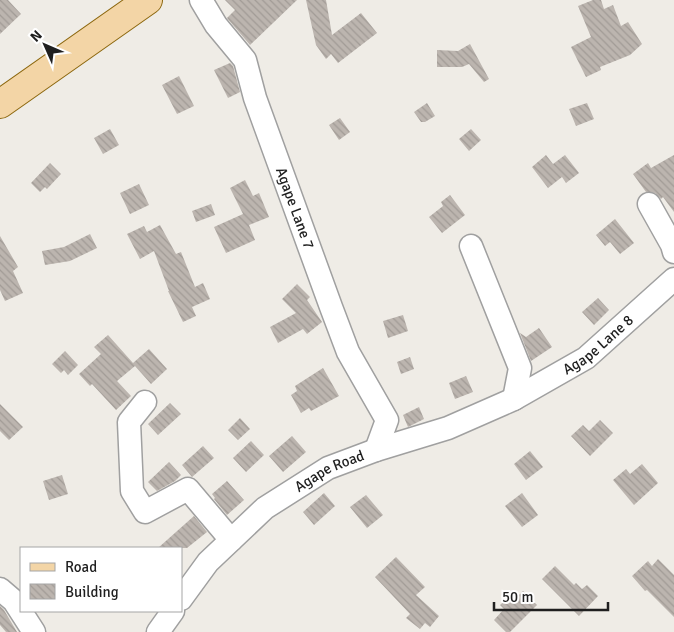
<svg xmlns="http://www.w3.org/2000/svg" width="674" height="632" viewBox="0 0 674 632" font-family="Signika,sans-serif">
<defs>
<pattern id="building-back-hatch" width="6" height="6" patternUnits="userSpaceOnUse" patternTransform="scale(1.25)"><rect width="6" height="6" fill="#bcb5af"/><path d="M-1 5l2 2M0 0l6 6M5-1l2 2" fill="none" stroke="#a19b96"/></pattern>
</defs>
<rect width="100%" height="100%" fill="#efece6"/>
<path fill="url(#building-back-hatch)" d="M0,0H8L21,14L0,34Z
M225,0H297L250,45L227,18L235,10Z
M306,0H326L332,35L361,13L377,33L338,63L331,54L326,59L316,45Z
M593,0H601L604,9L613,5L621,26L628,22L642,44L630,55L600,67L601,70L586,77L571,47L591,37L578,6Z
M470,44L489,79L484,82L469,64L462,67H437V50L458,51Z
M230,63L233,66L240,92L228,98L214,70Z
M179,76L194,106L177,114L162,85Z
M427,103L435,116L425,122H421L414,112Z
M587,103L594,119L576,126L569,109Z
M340,118L350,132L339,140L329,125Z
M110,129L119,145L103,154L94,138Z
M471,129L481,140L469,151L459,139Z
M546,155L553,164L565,155L579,173L566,183L562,177L548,188L532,167Z
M674,155V212L663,197L661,199L655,193L646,192L633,174L648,163L651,168Z
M50,163L61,174L47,189L45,187L40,192L31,183Z
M245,180L253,196L259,193L269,217L249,225L255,240L226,253L214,227L243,214L230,188Z
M139,184L149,205L130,214L120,193Z
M450,195L465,215L442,233L429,217L443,206L441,202Z
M211,204L215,215L196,222L192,211Z
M615,219L634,243L620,254L610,242L605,246L596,235Z
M160,225L176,254L181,252L195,287L203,283L210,299L192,307L196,316L183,322L168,291H169L154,251L140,259L127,234L144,226L147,232Z
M90,234L97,248L70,261L45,265L42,251L64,247Z
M0,236L18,267L13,271L23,293L5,301L0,290Z
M297,284L310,297L307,300L322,322L307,334L303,329L278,343L270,327L296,313L282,299Z
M598,298L609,310L594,325L582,312Z
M403,315L408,331L388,338L383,321Z
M539,328L552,347L531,361L520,333L526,337Z
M108,335L133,363L149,349L167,369L151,384L135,366L117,381L131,396L116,410L92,384L90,386L79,374L101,354L94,347Z
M65,351L78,365L68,375L64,370L61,373L52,364Z
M410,357L414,369L401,374L397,362Z
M323,368L339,396L311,411L309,408L301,413L291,395L297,391L295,386Z
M466,376L473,392L455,399L449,383Z
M170,403L181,414L158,435L148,424Z
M0,404L23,427L9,440L0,431Z
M419,407L424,419L408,427L403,415Z
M240,418L250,429L238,440L228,430Z
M600,420L613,433L590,456L571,436L583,425L589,431Z
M292,436L306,452L283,472L269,456Z
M251,441L264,455L246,472L233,458Z
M203,446L214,458L192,477L182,465Z
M530,451L543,467L526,480L514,464Z
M169,462L181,475L175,481L157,491L148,482Z
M642,464L658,483L634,505L613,480L626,469L630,474Z
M62,475L68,494L49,500L43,481Z
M227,481L244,500L227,515L214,499L215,498L212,494Z
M324,493L335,506L314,525L303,512Z
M522,493L538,515L522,527L505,506Z
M366,495L383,515L367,528L350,507Z
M194,516L207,532L187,548H158Z
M396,557L425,587L416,595L439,616L430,627L425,623L420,629L406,618L410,614L375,577Z
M658,559L674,575V617L647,590L645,591L632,576L648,561L652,566Z
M555,566L574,585L576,583L582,589L587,585L598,596L579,616L542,579Z
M523,591L537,605L510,632H506L494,620L504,609L500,605L514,592L518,596Z
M0,606L4,610L17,632H6L0,625Z"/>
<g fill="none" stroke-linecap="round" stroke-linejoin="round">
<defs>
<g id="minor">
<path id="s1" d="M201,0L216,25L245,60L255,98L331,307L348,352L387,420L376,450"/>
<path d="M649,204L672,245L674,252"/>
<path d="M471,246L520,368L514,399"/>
<path d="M145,402L129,422L132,491L145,512L188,489L231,540"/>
<path d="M0,589L14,601L34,632"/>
<path id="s2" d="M181,599L208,562L265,508L328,468L376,450L448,428L514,399L586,358L674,279"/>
<path d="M158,632L173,611"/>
</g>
<path id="major" d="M0,104L148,0"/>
</defs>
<use href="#minor" stroke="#a0a0a0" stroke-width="25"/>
<use href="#major" stroke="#8c670e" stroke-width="30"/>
<use href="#minor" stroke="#fff" stroke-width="22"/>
<use href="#major" stroke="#f3d5a6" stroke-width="28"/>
</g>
<g text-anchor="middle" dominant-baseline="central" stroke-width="4" stroke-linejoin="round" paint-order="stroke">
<g font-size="15" fill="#1f1f1f" stroke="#fff">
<text stroke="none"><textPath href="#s1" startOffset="231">Agape Lane 7</textPath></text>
<text stroke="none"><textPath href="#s2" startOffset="498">Agape Lane 8</textPath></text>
<text stroke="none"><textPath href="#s2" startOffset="199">Agape Road</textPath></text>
</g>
</g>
<rect x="20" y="547" width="162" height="65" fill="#ffffff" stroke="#a5a5a5"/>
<rect x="30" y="563" width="25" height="8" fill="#f3d5a6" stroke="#a5a5a5"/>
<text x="65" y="572" font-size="15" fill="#1f1f1f">Road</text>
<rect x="30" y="584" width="25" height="15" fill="url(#building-back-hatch)" stroke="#a5a5a5"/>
<text x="65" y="597" font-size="15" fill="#1f1f1f">Building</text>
<g transform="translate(45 45) rotate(315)" stroke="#ffffff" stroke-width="4" paint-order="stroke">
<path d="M0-4L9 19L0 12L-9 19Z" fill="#1f1f1f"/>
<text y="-8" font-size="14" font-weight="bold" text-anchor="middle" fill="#1f1f1f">N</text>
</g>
<path d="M494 602v8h114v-8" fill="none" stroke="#1f1f1f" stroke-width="2.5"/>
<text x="502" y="602" font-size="15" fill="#1f1f1f" stroke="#ffffff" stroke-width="4" paint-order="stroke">50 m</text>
</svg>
